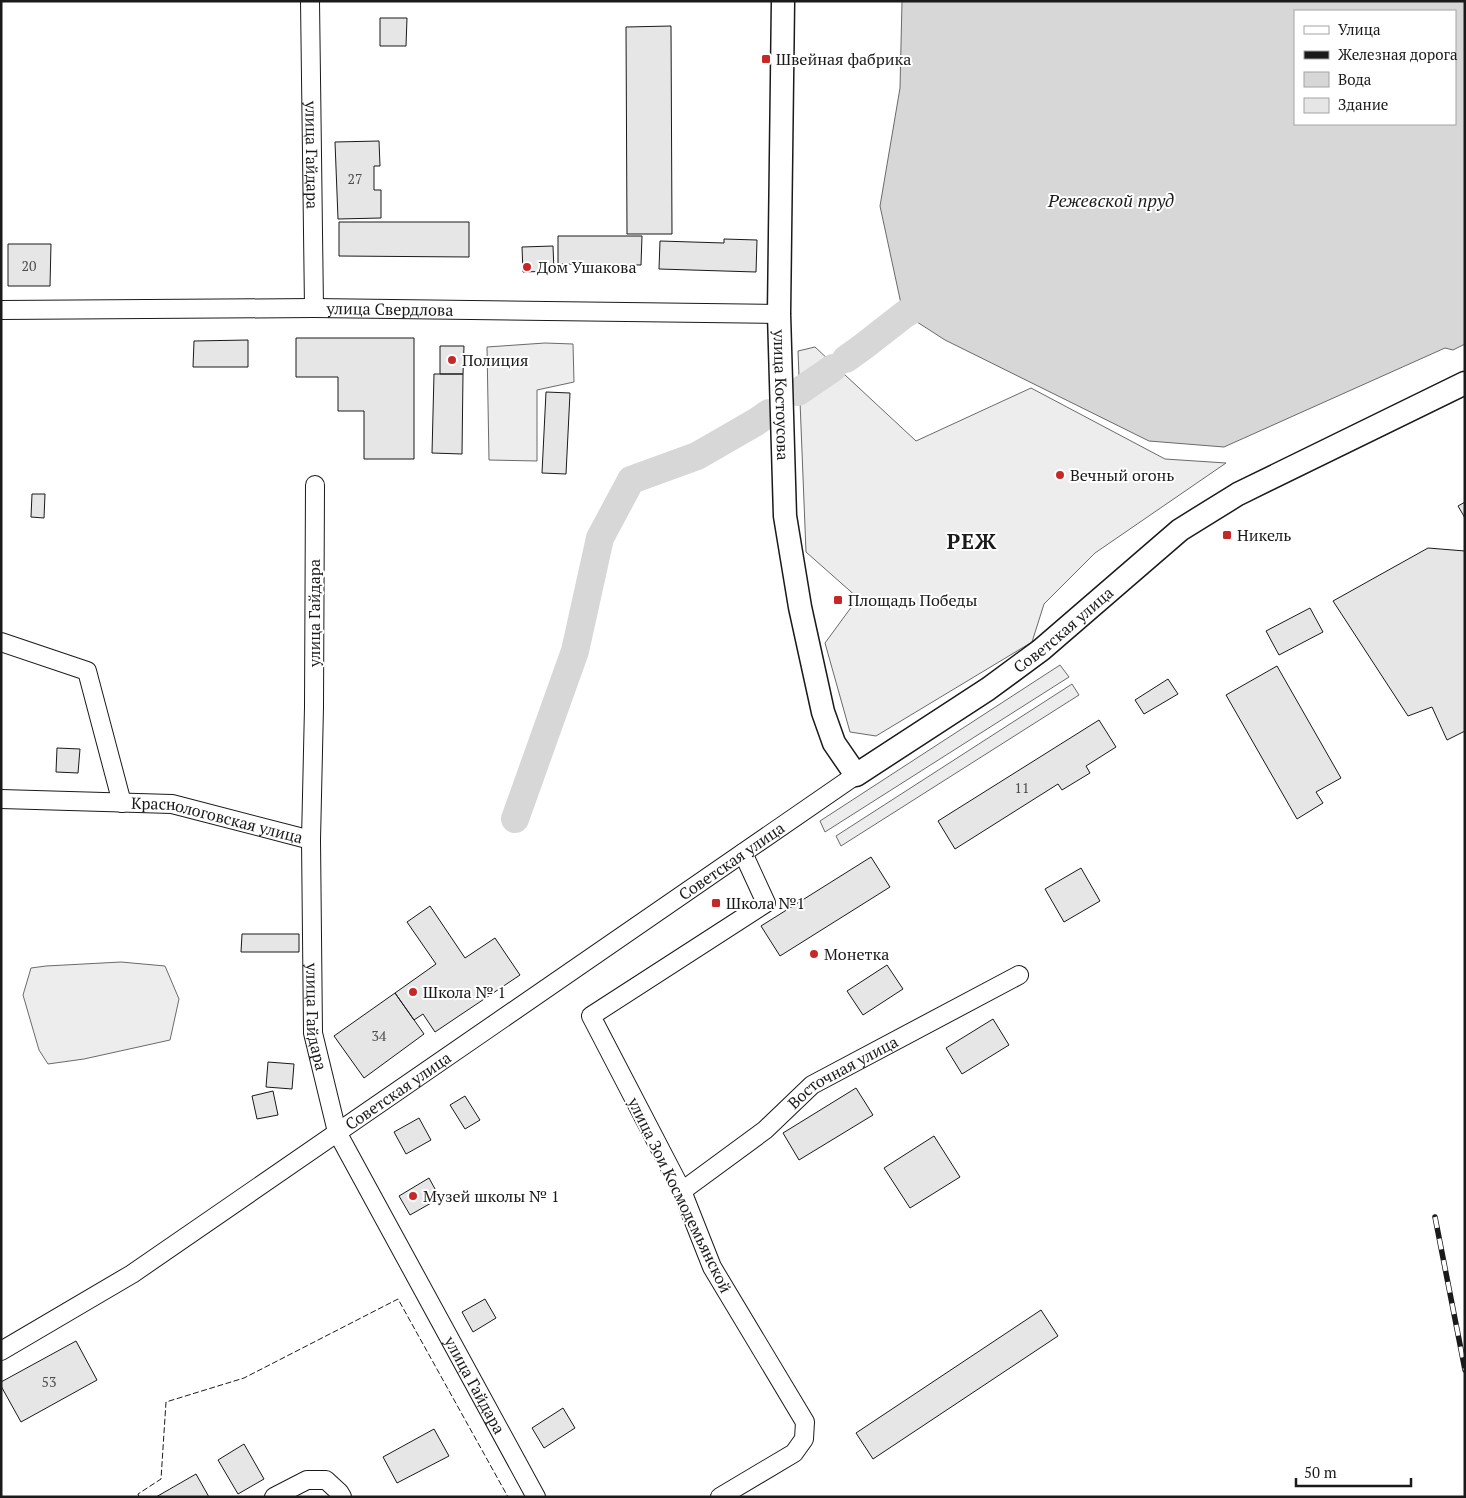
<svg xmlns="http://www.w3.org/2000/svg" width="1466" height="1498" viewBox="0 0 1466 1498" font-family="'PT Serif',serif">
<rect width="100%" height="100%" fill="#fff"/>
<path fill="#ededed" stroke="#6a6a6a" d="M545,343L573,344L574,382L537,390V461L489,460L487,347Z
M815,347L916,441L1031,388L1165,459L1226,463L1095,553L1044,604L1032,642L876,736L850,732L825,643L858,598L806,552L798,351Z
M1060,665L1069,677L825,832L820,821Z
M1072,684L1079,695L841,846L836,836Z
M121,962L165,966L179,999L170,1040L84,1059L48,1064L39,1050L23,995L31,968L46,966Z"/>
<path fill="#d7d7d7" stroke="#6a6a6a" fill-rule="evenodd" d="M902,1H1465V344L1453,350L1445,348L1224,447L1149,441L945,340L903,313L880,206L900,88ZM1295,11H1455V124H1295Z"/>
<g fill="none" stroke-linecap="round" stroke-linejoin="round">
<path stroke="#d7d7d7" stroke-width="28" d="M846,359L864,346L905,314L937,296
M798,392L833,368
M515,819L575,651L600,538L631,480L697,456L756,422L769,413"/>
</g>
<path fill="#e6e6e6" stroke="#1a1a1a" d="M380,18H407L406,46H380Z
M671,26L672,234H627L626,27Z
M379,141L380,166H374V190H381V218L338,219L335,142Z
M339,222H469V257L339,256Z
M558,236H642L641,265L558,264Z
M724,239L757,240L756,272L659,269L660,241L724,243Z
M8,244H51L50,286H8Z
M553,246L554,271L523,272L522,247Z
M296,338H414V459H364V411H338V377H296Z
M248,340V367H193L194,341Z
M440,346H464L463,374H440Z
M434,374H463L462,454L432,453Z
M546,392L570,393L566,474L542,473Z
M32,494H45L44,518L31,517Z
M1465,502V518L1458,506Z
M1428,548L1465,551V731L1447,740L1432,707L1408,716L1333,601Z
M1310,608L1323,632L1279,655L1266,631Z
M1277,666L1341,778L1316,792L1323,803L1297,819L1226,695Z
M1168,679L1178,694L1144,714L1135,700Z
M1099,720L1116,747L1086,766L1090,773L1062,790L1058,784L955,849L938,821Z
M57,748L80,749L78,773L56,772Z
M871,857L890,887L780,956L761,926Z
M1081,868L1100,901L1064,922L1045,889Z
M430,906L465,958L495,938L520,975L435,1032L423,1014L414,1020L395,993L436,964L407,922Z
M242,934H299V952H241Z
M887,965L903,989L863,1015L847,991Z
M395,993L424,1034L364,1078L334,1036Z
M993,1019L1009,1045L962,1074L946,1048Z
M268,1062L294,1064L292,1089L266,1087Z
M856,1088L873,1115L799,1160L783,1133Z
M273,1091L278,1115L257,1119L252,1096Z
M465,1096L480,1120L465,1129L450,1105Z
M419,1118L431,1140L406,1154L394,1132Z
M934,1136L960,1177L910,1208L884,1168Z
M429,1178L440,1198L410,1215L399,1196Z
M485,1299L496,1318L473,1332L462,1312Z
M1041,1310L1058,1336L873,1459L856,1433Z
M76,1341L97,1380L21,1422L1,1386V1382Z
M563,1408L575,1428L544,1448L532,1428Z
M434,1429L449,1456L397,1483L383,1457Z
M244,1444L264,1479L238,1494L218,1460Z
M196,1474L209,1497H156Z"/>
<g fill="none" stroke-linecap="round" stroke-linejoin="round">
<defs>
<g id="minor">
<path id="s1" d="M310,1L314,308"/>
<path id="s2" d="M1,310L314,308L779,314"/>
<path id="s3" d="M315,485L314,707L311,840L313,1033L337,1132L536,1497"/>
<path d="M1,642L87,671L122,803"/>
<path id="s4" d="M1,799L172,804L311,840"/>
<path id="s5" d="M682,1191L765,1130L812,1085L1019,975"/>
<path id="s6" d="M1,1351L132,1274L856,775"/>
<path d="M274,1497L307,1480H326L339,1492L342,1497"/>
<path d="M720,1497L794,1453L804,1439L805,1422L712,1267L682,1191L591,1016L766,903L743,853"/>
</g>
<g id="major">
<path id="s7" d="M783,1L779,314L785,516L800,607L823,712L834,743L856,775L988,689L1041,650L1180,530L1238,494L1465,383"/>
</g>
</defs>
<use href="#minor" stroke="#1a1a1a" stroke-width="20"/>
<use href="#major" stroke="#1a1a1a" stroke-width="25"/>
<use href="#minor" stroke="#fff" stroke-width="18"/>
<use href="#major" stroke="#fff" stroke-width="22"/>
<defs>
<path id="rail" d="M1435,1217L1465,1370"/>
</defs>
<use href="#rail" stroke="#1a1a1a" stroke-width="5.5"/>
<use href="#rail" stroke="#fff" stroke-width="4" stroke-dasharray="11" stroke-linecap="butt"/>
<path stroke="#1a1a1a" stroke-width="1" stroke-dasharray="6 2.5" stroke-linecap="butt" d="M139,1497L138,1494L161,1479L166,1402L244,1378L398,1299L508,1497"/>
</g>
<g fill="#c62828" stroke="#fff" stroke-width="2">
<rect x="761" y="54" width="10" height="10" rx="2.5"/>
<circle cx="527" cy="267" r="5"/>
<circle cx="452" cy="360" r="5"/>
<circle cx="1060" cy="475" r="5"/>
<rect x="1222" y="530" width="10" height="10" rx="2.5"/>
<rect x="833" y="595" width="10" height="10" rx="2.5"/>
<rect x="711" y="898" width="10" height="10" rx="2.5"/>
<circle cx="814" cy="954" r="5"/>
<circle cx="413" cy="992" r="5"/>
<circle cx="413" cy="1196" r="5"/>
</g>
<g text-anchor="middle" dominant-baseline="central" stroke-width="4" stroke-linejoin="round" paint-order="stroke">
<g font-size="14" fill="#4d4d4d">
<text x="355" y="178">27</text>
<text x="29" y="265">20</text>
<text x="1022" y="787">11</text>
<text x="379" y="1035">34</text>
<text x="49" y="1381">53</text>
</g>
<g font-size="16" fill="#1a1a1a" stroke="#fff" text-anchor="start">
<text x="776" y="59">Швейная фабрика</text>
<text x="537" y="267">Дом Ушакова</text>
<text x="462" y="360">Полиция</text>
<text x="1070" y="475">Вечный огонь</text>
<text x="1237" y="535">Никель</text>
<text x="848" y="600">Площадь Победы</text>
<text x="726" y="903">Школа №1</text>
<text x="824" y="954">Монетка</text>
<text x="423" y="992">Школа № 1</text>
<text x="423" y="1196">Музей школы № 1</text>
</g>
<g font-size="16" fill="#1a1a1a" stroke="#fff">
<text stroke="none"><textPath href="#s1" startOffset="154">улица Гайдара</textPath></text>
<text stroke="none"><textPath href="#s2" startOffset="389">улица Свердлова</textPath></text>
<text stroke="none"><textPath href="#s7" startOffset="394">улица Костоусова</textPath></text>
<text transform="translate(314 613) rotate(-90)">улица Гайдара</text>
<text stroke="none"><textPath href="#s7" startOffset="1040">Советская улица</textPath></text>
<text stroke="none"><textPath href="#s4" startOffset="218">Краснологовская улица</textPath></text>
<text stroke="none"><textPath href="#s6" startOffset="880">Советская улица</textPath></text>
<text stroke="none"><textPath href="#s3" startOffset="532">улица Гайдара</textPath></text>
<text stroke="none"><textPath href="#s5" startOffset="201">Восточная улица</textPath></text>
<text stroke="none"><textPath href="#s6" startOffset="475">Советская улица</textPath></text>
<text transform="translate(680 1195) rotate(64)">улица Зои Космодемьянской</text>
<text stroke="none"><textPath href="#s3" startOffset="938">улица Гайдара</textPath></text>
</g>
<g font-size="18" font-style="italic" fill="#1a1a1a" stroke="#fff">
<text x="1111" y="200">Режевской пруд</text>
</g>
<g font-size="21" font-weight="bold" letter-spacing="1" fill="#1a1a1a" stroke="#fff">
<text x="972" y="541">РЕЖ</text>
</g>
</g>
<rect width="1466" height="1498" fill="none" stroke="#1a1a1a" stroke-width="5"/>
<rect x="1294" y="10" width="162" height="115" fill="#ffffff" stroke="#a3a3a3"/>
<rect x="1304" y="26" width="25" height="8" fill="#ffffff" stroke="#a3a3a3"/>
<text x="1338" y="35" font-size="15" fill="#1a1a1a">Улица</text>
<rect x="1304" y="51" width="25" height="8" fill="#1a1a1a" stroke="#a3a3a3"/>
<text x="1338" y="60" font-size="15" fill="#1a1a1a">Железная дорога</text>
<rect x="1304" y="72" width="25" height="15" fill="#d7d7d7" stroke="#a3a3a3"/>
<text x="1338" y="85" font-size="15" fill="#1a1a1a">Вода</text>
<rect x="1304" y="98" width="25" height="15" fill="#e6e6e6" stroke="#a3a3a3"/>
<text x="1338" y="110" font-size="15" fill="#1a1a1a">Здание</text>
<path d="M1296 1478v8h115v-8" fill="none" stroke="#1a1a1a" stroke-width="2.5"/>
<text x="1304" y="1478" font-size="15" fill="#1a1a1a" stroke="#ffffff" stroke-width="4" paint-order="stroke">50 m</text>
</svg>
